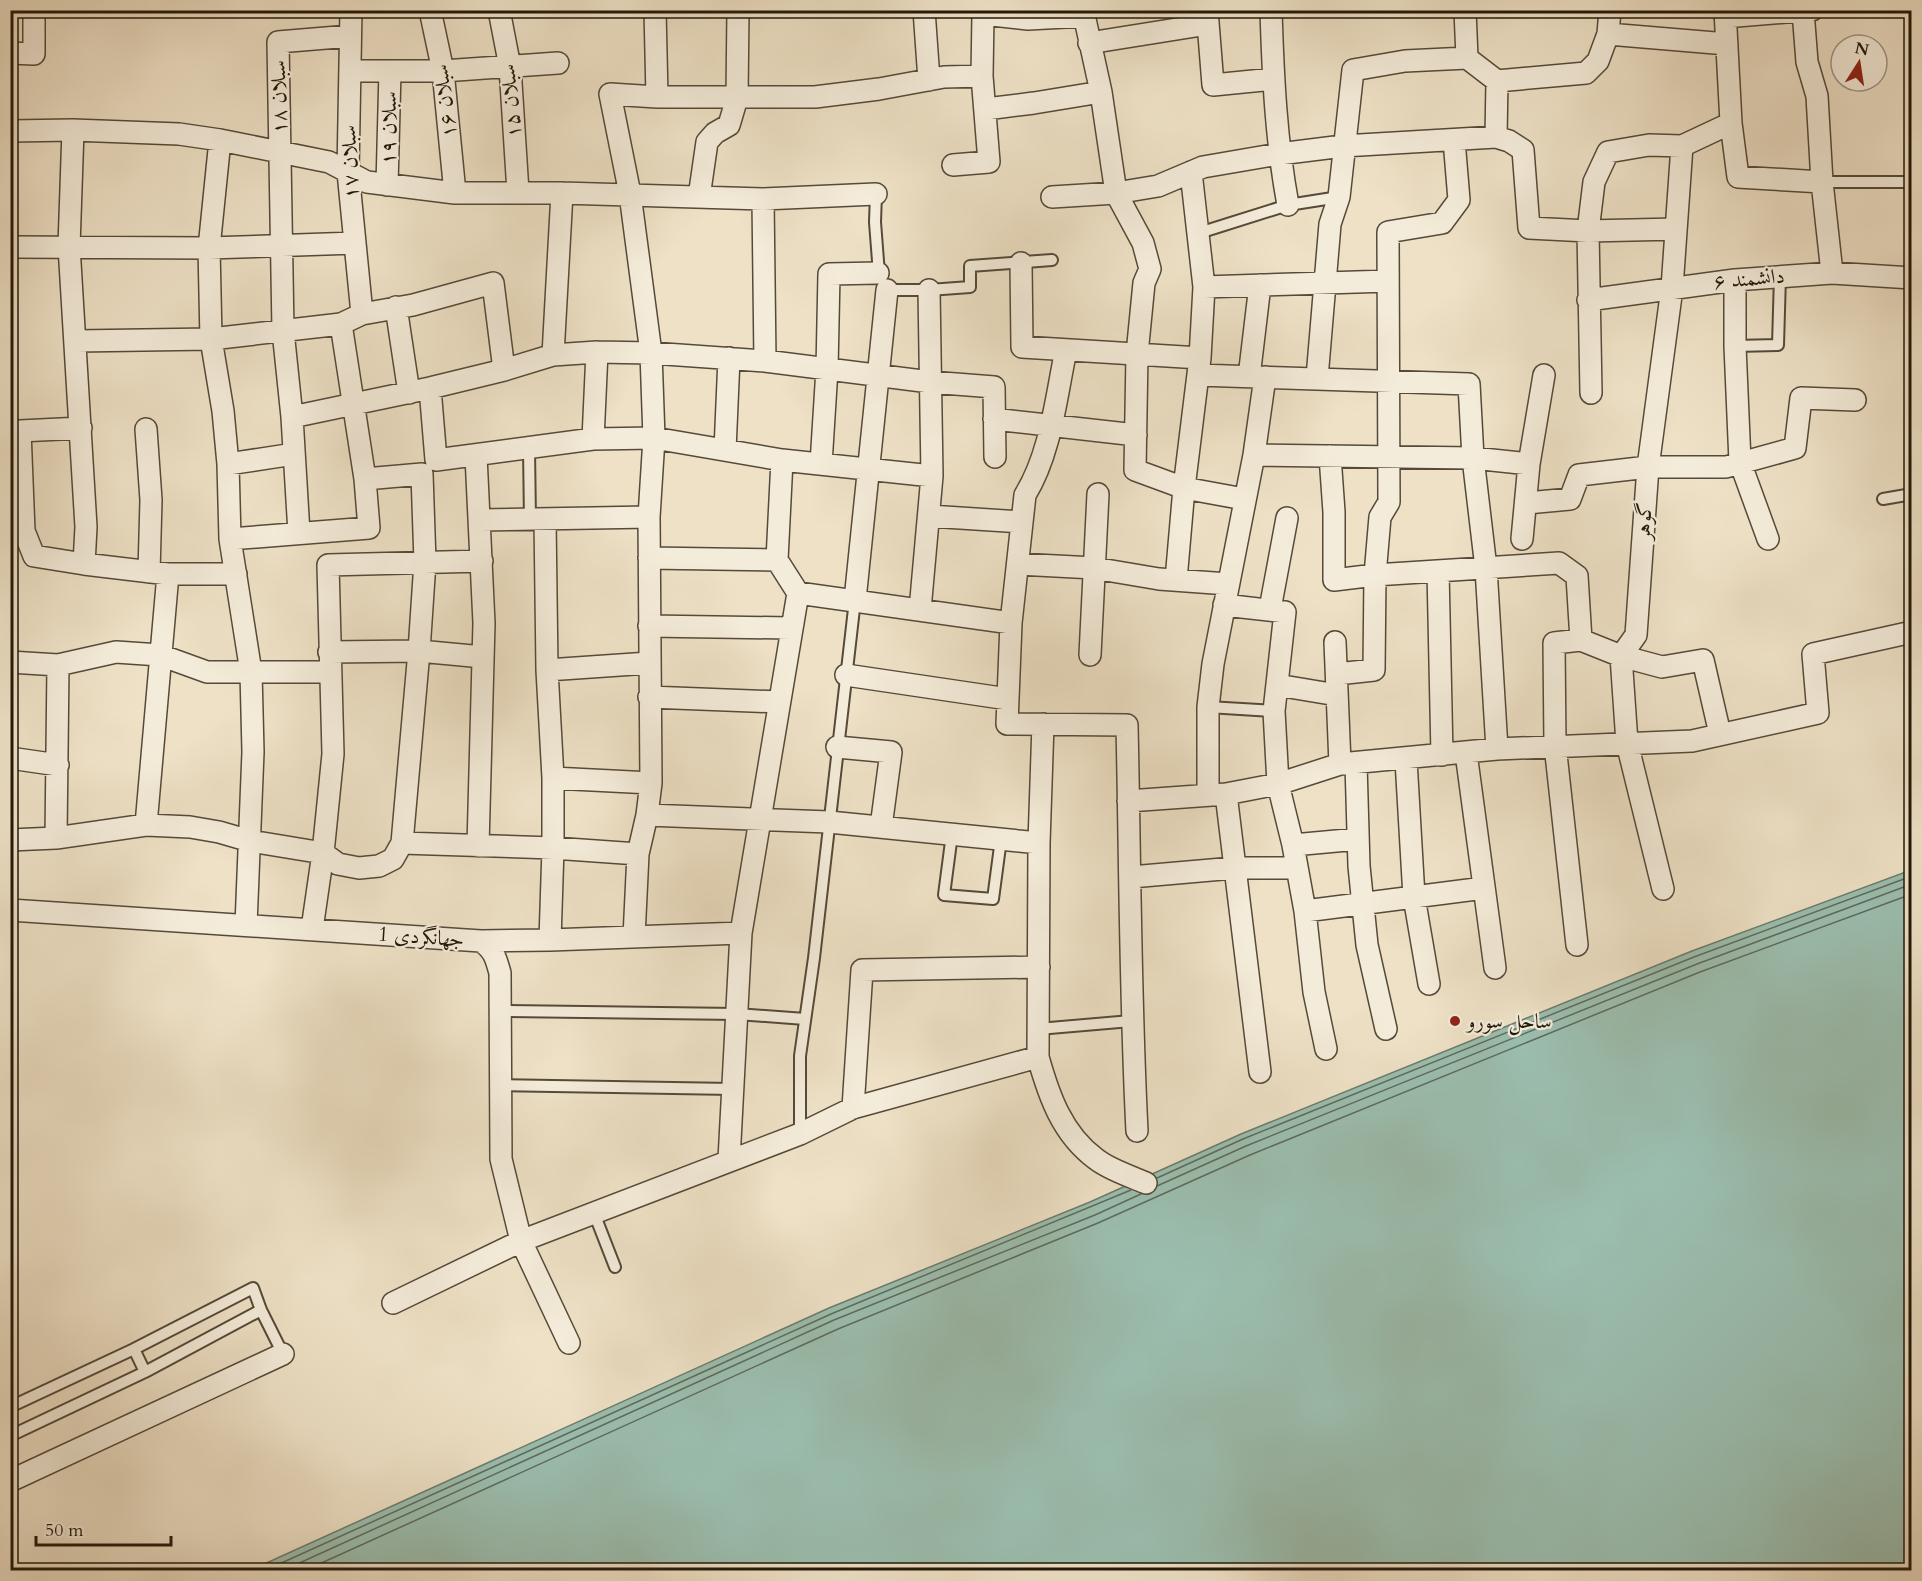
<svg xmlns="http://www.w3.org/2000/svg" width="1922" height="1581" viewBox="0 0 1922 1581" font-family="Cardo,Amiri,serif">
<rect width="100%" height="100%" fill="#eee1c6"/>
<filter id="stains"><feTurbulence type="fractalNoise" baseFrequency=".00333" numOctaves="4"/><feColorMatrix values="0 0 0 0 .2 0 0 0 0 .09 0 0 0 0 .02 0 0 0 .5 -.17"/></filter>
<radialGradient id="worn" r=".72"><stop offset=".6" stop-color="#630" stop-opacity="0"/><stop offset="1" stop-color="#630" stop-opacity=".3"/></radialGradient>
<path fill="#9bbeaf" stroke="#6b7c6d" stroke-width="1.5" d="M1911,870V1570H251L829,1308L1090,1202L1241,1134L1692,951Z"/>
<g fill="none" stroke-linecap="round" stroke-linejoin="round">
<path stroke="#5e6b5c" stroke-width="1.5" d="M1157,1178L1243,1139L1694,957L1912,876
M1157,1186L1246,1146L1697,964L1912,884
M266,1570L831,1314L1131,1190
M284,1570L834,1320L1095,1215L1141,1194
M306,1570L838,1329L1098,1223L1250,1155L1700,972L1912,894"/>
<defs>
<path id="service" d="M1822,182H1906
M876,194L875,222L879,274
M1199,233L1288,205L1339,197
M886,288L887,290H929L970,287V266L1052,260
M1735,346L1778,345L1780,276
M529,449L530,520
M1883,499L1912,494
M1208,707L1274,711
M952,834L944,895L993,899L1001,839
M500,1011L737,1014L805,1019
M1038,1029L1131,1021
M500,1085L733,1089
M800,1134V1056L814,958L855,600
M594,1213L615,1267
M261,1310L283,1354
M134,1349L145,1372
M10,1407L134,1349L253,1288L261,1310L145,1372L10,1436"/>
<path id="minor" d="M351,10L348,172L362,314
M430,10L443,71L455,193
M499,10L510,67L518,192
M655,10L657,97
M924,10L929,80
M1083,10L1101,92L1116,193L1143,243L1150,269L1144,283L1137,354L1135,470L1184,488L1244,499
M1207,10L1213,85L1273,79
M1271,10C1273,76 1276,140 1288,205
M1465,10L1467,58L1497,81L1496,137
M1610,10L1608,34L1727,44
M1725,10L1731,123L1738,177L1822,182L1832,273
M1803,11L1807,62L1817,96L1822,182
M1725,17L1812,10
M1089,43L1208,24
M10,53L34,54V10
M350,71H443L558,63
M982,76L944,77L879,89L815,97H657L610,94L630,194L651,353L654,438L649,517L651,783L647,815L829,822L1039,843
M1497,81L1586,73L1598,61L1608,34
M986,109L1034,103L1101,92
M73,130L69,246L86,527L84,564
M10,131L73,130L179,134L220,140L329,162L367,182L455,193H562L763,199L876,194
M220,140L209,248L211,339L223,411L228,464L230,539L251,672L253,752L246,925
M953,165L989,162L982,76L983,14L1028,19L1085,16
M387,185L390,71
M699,197L707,142L715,133L729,125L737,98L738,10
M1052,197L1116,193L1158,186L1203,167L1279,154L1343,146L1496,137L1509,141L1523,150L1529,228L1588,231L1591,393
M763,199L765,361
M1676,229L1588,231L1594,182L1608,152L1649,145L1682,146
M10,247L209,248L355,243
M1021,263L1022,347L1200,358
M1735,280V346L1740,462L1768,539
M1204,287L1388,281
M1588,300L1735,280L1832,273L1912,278
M396,307L409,393
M76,341L211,339L341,324L362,314L413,305L493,283L504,370
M553,355L562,193
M1198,375L1469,384L1473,458L1486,568L1497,749
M1249,377L1260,285
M1317,378L1330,224L1339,197L1353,70L1405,61L1467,58
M430,388L436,460L593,439L654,438L782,460L932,476
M292,417L430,388L504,370L553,355L597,352L651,353L765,361L930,382L994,387L995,457
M994,419L1136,435
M81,428L20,431L24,531L34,556L84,564L168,574H236
M146,429L151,500L149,572
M593,439L597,352
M725,450L729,358
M1254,455L1473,458L1529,464
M476,456L484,623L478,846
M1330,456L1334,512V580L1375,575L1559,563L1577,576L1581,640
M782,460L777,560L798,593L1011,623L1007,724L1127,725C1130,860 1130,995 1137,1131
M228,464L294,454
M821,464L827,369L829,274L878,273
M1527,503L1570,499L1579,475L1648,467H1726L1795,448L1801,398L1855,400
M929,516L1022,522
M545,519L547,670L553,778V848L550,940
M480,520L649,517
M299,533L292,417L283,331L278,42L350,36
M230,539L369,528L365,479L341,324
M1522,539L1529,464L1544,375
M649,558L777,560
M1018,564L1094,568L1159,579L1228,584
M1438,571L1442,755
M1176,580L1184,488L1200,358L1204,287L1191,172
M855,600L887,290
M1224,605L1285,612L1274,711L1278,784L1293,845L1305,911L1314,992L1326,1049
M1270,609L1287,518
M920,610L932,476L929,290
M1011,623L1025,495C1051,453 1056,397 1066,350
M649,626L790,628
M1335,642L1340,764
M329,652L419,651L483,657
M1090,655L1098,494
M10,662L58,665L116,652L160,655L207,672H329
M547,670L649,663
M1337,674L1374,670L1375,575L1380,517L1389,502L1388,232L1442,223L1459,200L1454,140
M846,675L1008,699
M1277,685L1337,695
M649,697L779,702
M837,747L891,752L881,827
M1466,753L1495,968
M10,758L58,765
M1406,760L1414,897L1429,984
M1356,764L1359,866L1367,945L1386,1029
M553,778L651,783
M1226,794L1260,1072
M1208,795V707L1213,664L1254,455L1265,377
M1128,801L1226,794L1278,784L1340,764L1497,749L1692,741L1818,713L1813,654L1912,632
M146,825L168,574
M56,838L58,665
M10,840L56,838L146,825L190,827L219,832L250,841L323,853L338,864L359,868L379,866L393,859L402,843L419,651L425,562L422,474L365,479
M402,843L553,848L638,854
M1293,845L1358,839
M1131,877L1234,868H1297
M1663,889L1627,743L1621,656L1636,635L1648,467L1672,288L1682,146L1731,123
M10,910L481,941C494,950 496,958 500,973L501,1159L521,1241L569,1343
M1305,911L1484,888
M312,929L323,853L333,754L328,565L482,561
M634,937L638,854L647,815
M481,941L550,940L741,933
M1577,945L1555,745L1554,643L1581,640L1621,656L1662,667L1703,660L1720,734
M1038,1057C1049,1096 1062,1134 1096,1159C1110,1170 1130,1176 1146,1183
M853,1108L862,970L1039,967
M729,1160L741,933L798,593
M393,1303L521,1241L800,1134L853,1108L1038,1057L1039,843L1043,724
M10,1481L283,1354"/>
</defs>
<use href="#service" stroke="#554a39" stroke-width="14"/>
<use href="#minor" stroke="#554a39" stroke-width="24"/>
<use href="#service" stroke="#f4ecda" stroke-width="10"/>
<use href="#minor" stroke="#f4ecda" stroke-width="21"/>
</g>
<circle fill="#8f2418" stroke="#f4ecda" stroke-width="2" cx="1455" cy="1021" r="6"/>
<g text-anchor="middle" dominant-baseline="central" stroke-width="4.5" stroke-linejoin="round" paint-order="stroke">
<g font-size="21" fill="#22180a" stroke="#f4ecda">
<text transform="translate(279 97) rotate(-91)">سبلان ۱۸</text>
<text transform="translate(445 101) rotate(-97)">سبلان ۱۶</text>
<text transform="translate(511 101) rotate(-95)">سبلان ۱۵</text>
<text transform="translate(389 128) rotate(-89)">سبلان ۱۹</text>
<text transform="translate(350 162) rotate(-92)">سبلان ۱۷</text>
<text transform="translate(1749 279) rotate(-5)">دانشمند ۶</text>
<text transform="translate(1644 521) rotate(-86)">گوهر</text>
<text transform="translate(421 937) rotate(4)">جهانگردی 1</text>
</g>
<g font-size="21" fill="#22180a" stroke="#f4ecda" text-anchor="start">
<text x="1467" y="1021">ساحل سورو</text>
</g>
</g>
<rect width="1922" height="1581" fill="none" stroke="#eee1c6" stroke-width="36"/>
<rect x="12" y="12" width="1898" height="1557" fill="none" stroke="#22180a" stroke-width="3"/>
<rect x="18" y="18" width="1886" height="1545" fill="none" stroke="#22180a" stroke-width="1.5"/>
<g transform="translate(1859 63) rotate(12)"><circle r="28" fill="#f4ecda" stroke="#a09787" stroke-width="1.5"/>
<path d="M0-4.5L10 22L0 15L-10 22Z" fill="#8f2418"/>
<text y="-9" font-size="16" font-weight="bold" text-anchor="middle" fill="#22180a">N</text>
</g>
<path d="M36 1536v9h135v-9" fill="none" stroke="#22180a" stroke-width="3"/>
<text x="45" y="1536" font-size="18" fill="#22180a" stroke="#f4ecda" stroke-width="4.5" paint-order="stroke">50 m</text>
<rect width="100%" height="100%" filter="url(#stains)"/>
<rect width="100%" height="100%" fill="url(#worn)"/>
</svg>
